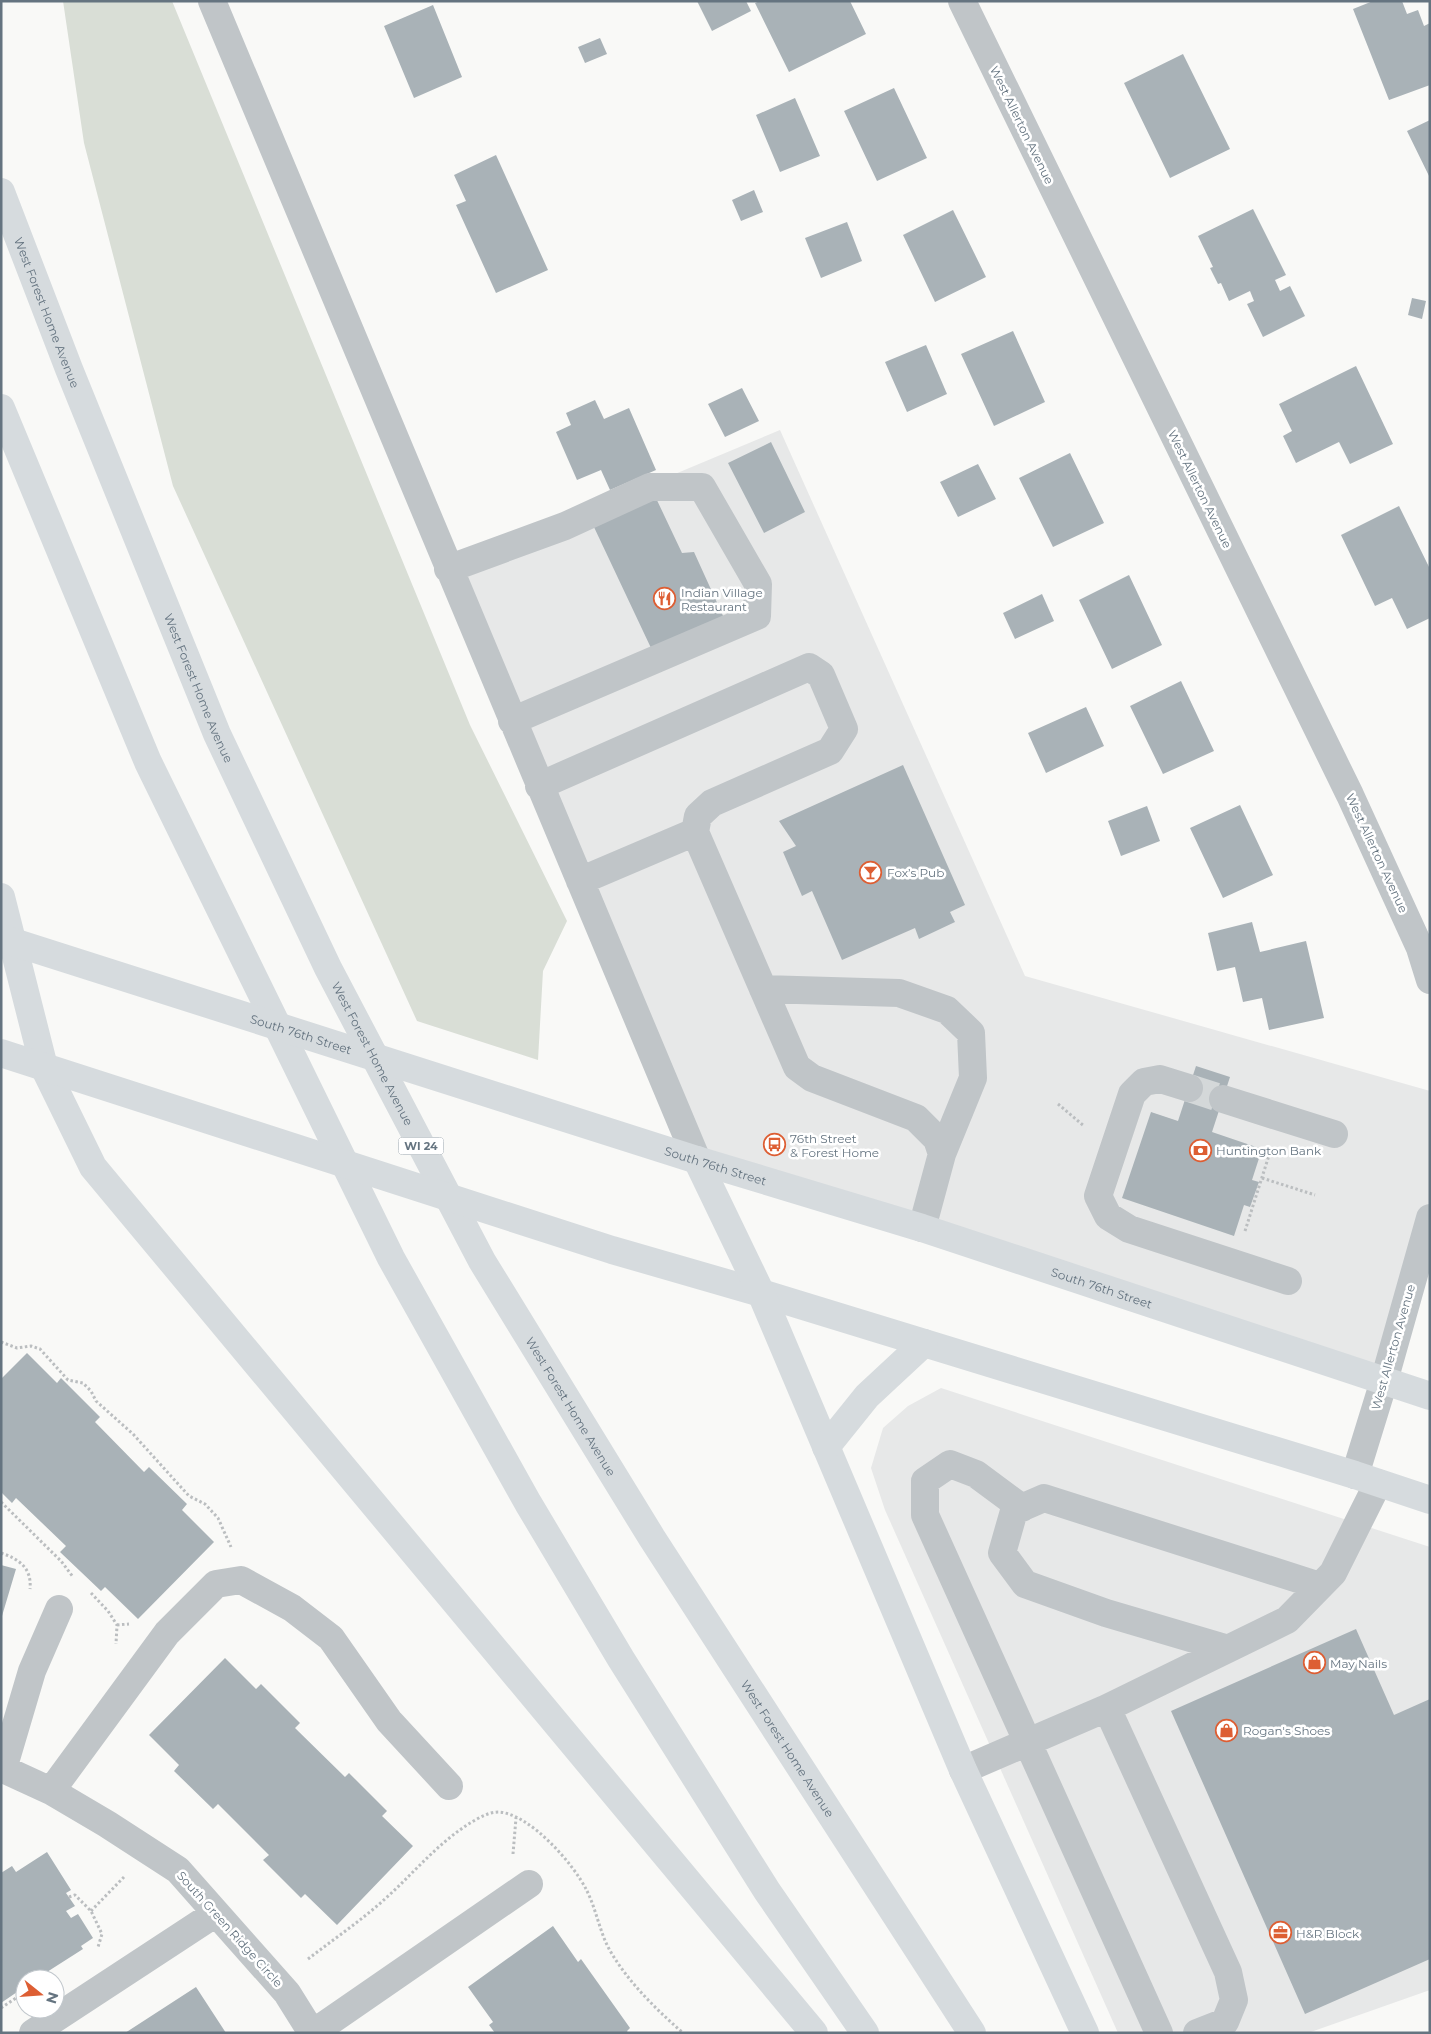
<svg xmlns="http://www.w3.org/2000/svg" width="1431" height="2034" viewBox="0 0 1431 2034" font-family="Montserrat,sans-serif">
<rect width="100%" height="100%" fill="#f9f9f7"/>
<path fill="#e7e8e8" d="M780,430L1025,976L1430,1091V1218L1384,1381L697,1160L448,569Z
M941,1388L1430,1547V1990L1308,2033H1118L885,1510L871,1468L883,1428L908,1406Z"/>
<path fill="#d9ded6" d="M63,1H172L470,725L567,921L543,971L538,1060L417,1021L173,486L84,143Z"/>
<path fill="#a9b2b7" d="M697,1H746L751,11L712,31Z
M760,1H850L866,34L789,72L755,3Z
M1373,1H1402L1407,14L1418,10L1424,26L1430,23V85L1389,100L1353,9Z
M433,5L462,77L414,98L384,26Z
M600,38L607,54L585,63L578,47Z
M1183,54L1230,149L1170,178L1124,83Z
M894,88L927,158L877,181L844,111Z
M795,98L820,156L780,172L756,115Z
M1430,120V178L1407,131Z
M496,155L548,270L496,293L456,205L466,201L454,175Z
M754,190L763,212L741,221L732,200Z
M1253,209L1286,275L1275,280L1280,291L1290,286L1305,316L1263,337L1247,304L1254,301L1250,291L1229,301L1221,283L1218,284L1210,268L1213,267L1198,236Z
M953,210L986,277L935,302L903,235Z
M847,222L862,261L821,278L805,238Z
M1412,298L1426,301L1422,319L1408,315Z
M1013,331L1045,402L994,426L961,354Z
M926,345L947,394L907,412L885,362Z
M1356,366L1393,444L1350,464L1339,442L1296,463L1283,436L1292,431L1279,404Z
M742,388L759,421L725,437L708,404Z
M595,400L604,419L629,408L656,470L610,490L601,470L577,480L556,432L571,425L566,413Z
M771,442L805,512L764,533L728,463Z
M1070,453L1104,523L1053,547L1019,478Z
M978,464L996,499L958,517L940,482Z
M655,496L682,553L694,552L724,618L651,648L593,525Z
M1399,506L1430,569V618L1407,629L1392,598L1375,606L1341,535Z
M1129,575L1162,645L1112,669L1079,600Z
M1042,594L1054,621L1015,639L1003,613Z
M1181,681L1214,751L1163,774L1130,706Z
M1086,707L1104,746L1046,773L1028,733Z
M903,765L965,905L950,912L955,922L919,939L915,928L842,960L812,891L802,896L783,852L796,846L779,821Z
M1240,805L1273,875L1223,898L1190,828Z
M1147,806L1160,841L1121,856L1108,821Z
M1252,922L1260,952L1306,941L1324,1018L1269,1030L1262,998L1243,1002L1235,967L1217,971L1208,933Z
M1196,1066L1230,1077L1212,1132L1262,1149L1252,1180L1259,1182L1250,1207L1244,1205L1234,1236L1122,1198L1151,1112L1178,1121Z
M27,1353L57,1383L61,1378L100,1417L95,1422L144,1472L149,1467L187,1504L182,1510L214,1542L138,1619L105,1587L101,1591L60,1552L66,1546L16,1498L12,1503L1,1492V1379Z
M1,1565L16,1569L2,1616H1Z
M1356,1629L1394,1715L1430,1699V1959L1305,2014L1171,1711Z
M225,1658L256,1689L261,1684L300,1723L295,1728L345,1777L349,1773L387,1811L382,1816L413,1846L337,1925L305,1894L301,1898L263,1860L269,1855L218,1804L213,1809L174,1771L179,1765L149,1735Z
M47,1852L71,1890L66,1893L75,1906L66,1911L71,1918L78,1914L93,1938L81,1946L83,1949L36,1979H25V1982L18,1987L20,1990L1,2003V1873L12,1866L16,1872Z
M553,1926L578,1962L581,1959L630,2028L627,2031L628,2033H495L489,2025L493,2022L468,1987Z
M196,1987L226,2033H125Z"/>
<g fill="none" stroke-linecap="round" stroke-linejoin="round">
<path stroke="#d4d8d9" stroke-width="28" stroke-dasharray="28 14" stroke-linecap="butt" d="M1189,1088L1223,1099"/>
<path stroke="#bbbec0" stroke-width="3" stroke-dasharray="2.5 2.5" stroke-linecap="butt" d="M1058,1104L1084,1126
M1262,1178L1315,1195
M1245,1231L1271,1149
M1,1342L17,1348L31,1346L40,1349L68,1380L83,1383L91,1391L96,1401L133,1434L189,1496L205,1504L218,1518L231,1547
M1,1502L61,1561L73,1577
M1,1553C19,1559 32,1568 30,1589
M91,1593L108,1611L117,1625L116,1644
M117,1625L129,1624
M513,1854L516,1818
M69,1897L75,1895L91,1911L102,1934L98,1947
M91,1911L124,1877
M308,1959C334,1939 362,1920 386,1898C416,1871 441,1839 477,1819C484,1815 491,1812 499,1812C530,1814 574,1864 587,1891C597,1911 600,1935 612,1954C631,1985 656,2009 683,2033
M1,2008L25,1992"/>
<path stroke="#c0c5c8" stroke-width="28" d="M212,1L697,1160
M962,1L1350,795L1420,948L1430,980
M448,569L565,526L650,487H702L758,584L757,616L512,721
M539,786L809,667L821,675L844,729L830,751L712,803L698,816L695,832L797,1067L812,1078L916,1118L937,1139L942,1154L922,1228
M580,881L695,832
M763,989L899,993L947,1010L971,1033L973,1078L942,1154
M1189,1088L1160,1079L1144,1082L1132,1094L1098,1196L1108,1216L1129,1229L1288,1281
M1223,1099L1334,1134
M1355,1475L1384,1381L1430,1218
M1022,1508L976,1474L950,1464L925,1481V1515L1159,2033
M1228,1649L1106,1613L1025,1584L1002,1553L1014,1511L1044,1498L1320,1586
M1107,1708L1228,1972L1234,2000L1225,2022L1197,2033
M1,1768L51,1791L107,1824L178,1870L287,1993L312,2033
M3,1769L32,1671L59,1609
M963,1770L1107,1708L1287,1620L1333,1573L1378,1483
M51,1791L167,1633L216,1584L241,1580L292,1608L331,1638L389,1721L449,1786
M33,2033L216,1913
M313,2033L529,1884"/>
<g stroke="#d6dbde" stroke-width="28">
<path id="s1" d="M1,192L69,369L217,734L328,968L482,1261L652,1538L972,2033"/>
<path d="M1,408L148,762L391,1258L528,1503L621,1659L767,1891L865,2033"/>
<path d="M1,897L44,1067L93,1167L814,2033"/>
<path id="s2" d="M1,938L697,1160L922,1228L1430,1396"/>
<path d="M1,1053L612,1250L761,1293L1355,1475L1430,1500"/>
<path d="M697,1160L761,1293L963,1770L1085,2033"/>
<path d="M826,1447L867,1396L924,1343"/>
</g>
</g>
<defs>
<symbol id="restaurant-ring" viewBox="-11 -11 22 22"><circle r="9.5" fill="#fff" stroke="#dd5e33" stroke-width="1.5"/><path d="M-5-6h1v4h1v-4h1v4h1v-4h1v5L-1.5 .5V6h-2V.5L-5-1ZM5-6V6H3V1.5H1.5Q1.5-4 5-6Z" fill="#dd5e33"/></symbol>
<symbol id="bar-ring" viewBox="-11 -11 22 22"><circle r="9.5" fill="#fff" stroke="#dd5e33" stroke-width="1.5"/><path d="M-6-5H6L.8 .8V4.5H3.5V6h-7V4.5H-.8V.8Z" fill="#dd5e33"/></symbol>
<symbol id="bus-ring" viewBox="-11 -11 22 22"><circle r="9.5" fill="#fff" stroke="#dd5e33" stroke-width="1.5"/><path d="M-5-6H5V4H4V6H2V4H-2V6H-4V4H-5ZM-3.5-4V0h7V-4ZM-3.5 1.2v1.5H-2V1.2ZM2 1.2v1.5H3.5V1.2Z" fill="#dd5e33"/></symbol>
<symbol id="bank-ring" viewBox="-11 -11 22 22"><circle r="9.5" fill="#fff" stroke="#dd5e33" stroke-width="1.5"/><path d="M-6-4H6V4H-6ZM0-2.3a2.3 2.3 0 1 0 0 4.6a2.3 2.3 0 1 0 0-4.6Z" fill="#dd5e33"/></symbol>
<symbol id="shop-ring" viewBox="-11 -11 22 22"><circle r="9.5" fill="#fff" stroke="#dd5e33" stroke-width="1.5"/><path d="M-5-2.5h2.3a2.7 3.5 0 0 1 5.4 0H5L5.5 6h-11ZM-1.5-2.5h3a1.5 2.3 0 0 0-3 0Z" fill="#dd5e33"/></symbol>
<symbol id="office-ring" viewBox="-11 -11 22 22"><circle r="9.5" fill="#fff" stroke="#dd5e33" stroke-width="1.5"/><path d="M-6-3h4V-5.5h4V-3h4V5H-6ZM-1-4.5V-3h2v-1.5ZM-6 0V1H6V0Z" fill="#dd5e33"/></symbol>
</defs>
<g fill-rule="evenodd">
<use href="#restaurant-ring" x="652" y="586" width="25" height="25"/>
<use href="#bar-ring" x="858" y="860" width="25" height="25"/>
<use href="#bus-ring" x="762" y="1132" width="25" height="25"/>
<use href="#bank-ring" x="1188" y="1138" width="25" height="25"/>
<use href="#shop-ring" x="1302" y="1650" width="25" height="25"/>
<use href="#shop-ring" x="1214" y="1718" width="25" height="25"/>
<use href="#office-ring" x="1268" y="1920" width="25" height="25"/>
</g>
<g text-anchor="middle" dominant-baseline="central" stroke-width="5" stroke-linejoin="round" paint-order="stroke">
<rect fill="#fff" stroke="#939ea6" stroke-width="1" x="398.5" y="1137.5" width="45" height="17" rx="4"/>
<g font-size="11" font-weight="bold" fill="#657480">
<text x="421" y="1146">WI 24</text>
</g>
<g font-size="12" fill="#657480" stroke="#fff">
<text transform="translate(1022 125) rotate(64)">West Allerton Avenue</text>
<text stroke="none"><textPath href="#s1" startOffset="129">West Forest Home Avenue</textPath></text>
<text transform="translate(1200 489) rotate(64)">West Allerton Avenue</text>
<text stroke="none"><textPath href="#s1" startOffset="534">West Forest Home Avenue</textPath></text>
<text transform="translate(1377 853) rotate(65)">West Allerton Avenue</text>
<text stroke="none"><textPath href="#s2" startOffset="315">South 76th Street</textPath></text>
<text stroke="none"><textPath href="#s1" startOffset="939">West Forest Home Avenue</textPath></text>
<text stroke="none"><textPath href="#s2" startOffset="750">South 76th Street</textPath></text>
<text stroke="none"><textPath href="#s2" startOffset="1155">South 76th Street</textPath></text>
<text transform="translate(1393 1347) rotate(-74)">West Allerton Avenue</text>
<text stroke="none"><textPath href="#s1" startOffset="1344">West Forest Home Avenue</textPath></text>
<text stroke="none"><textPath href="#s1" startOffset="1749">West Forest Home Avenue</textPath></text>
<text transform="translate(230 1929) rotate(48)">South Green Ridge Circle</text>
</g>
<g font-size="12" fill="#657480" stroke="#fff" text-anchor="start">
<text x="681" y="592">Indian Village<tspan x="681" dy="14">Restaurant</tspan></text>
<text x="887" y="872">Fox’s Pub</text>
<text x="790" y="1138">76th Street<tspan x="790" dy="14">&amp; Forest Home</tspan></text>
<text x="1216" y="1150">Huntington Bank</text>
<text x="1330" y="1663">May Nails</text>
<text x="1243" y="1730">Rogan's Shoes</text>
<text x="1296" y="1933">H&amp;R Block</text>
</g>
</g>
<rect width="1431" height="2034" fill="none" stroke="#657480" stroke-width="5"/>
<g transform="translate(40 1994) rotate(107)"><circle r="24" fill="#ffffff" stroke="#c1c7cc"/>
<path d="M0-4L9 19L0 12L-9 19Z" fill="#dd5e33"/>
<text y="-8" font-size="14" font-weight="bold" text-anchor="middle" fill="#657480">N</text>
</g>
</svg>
